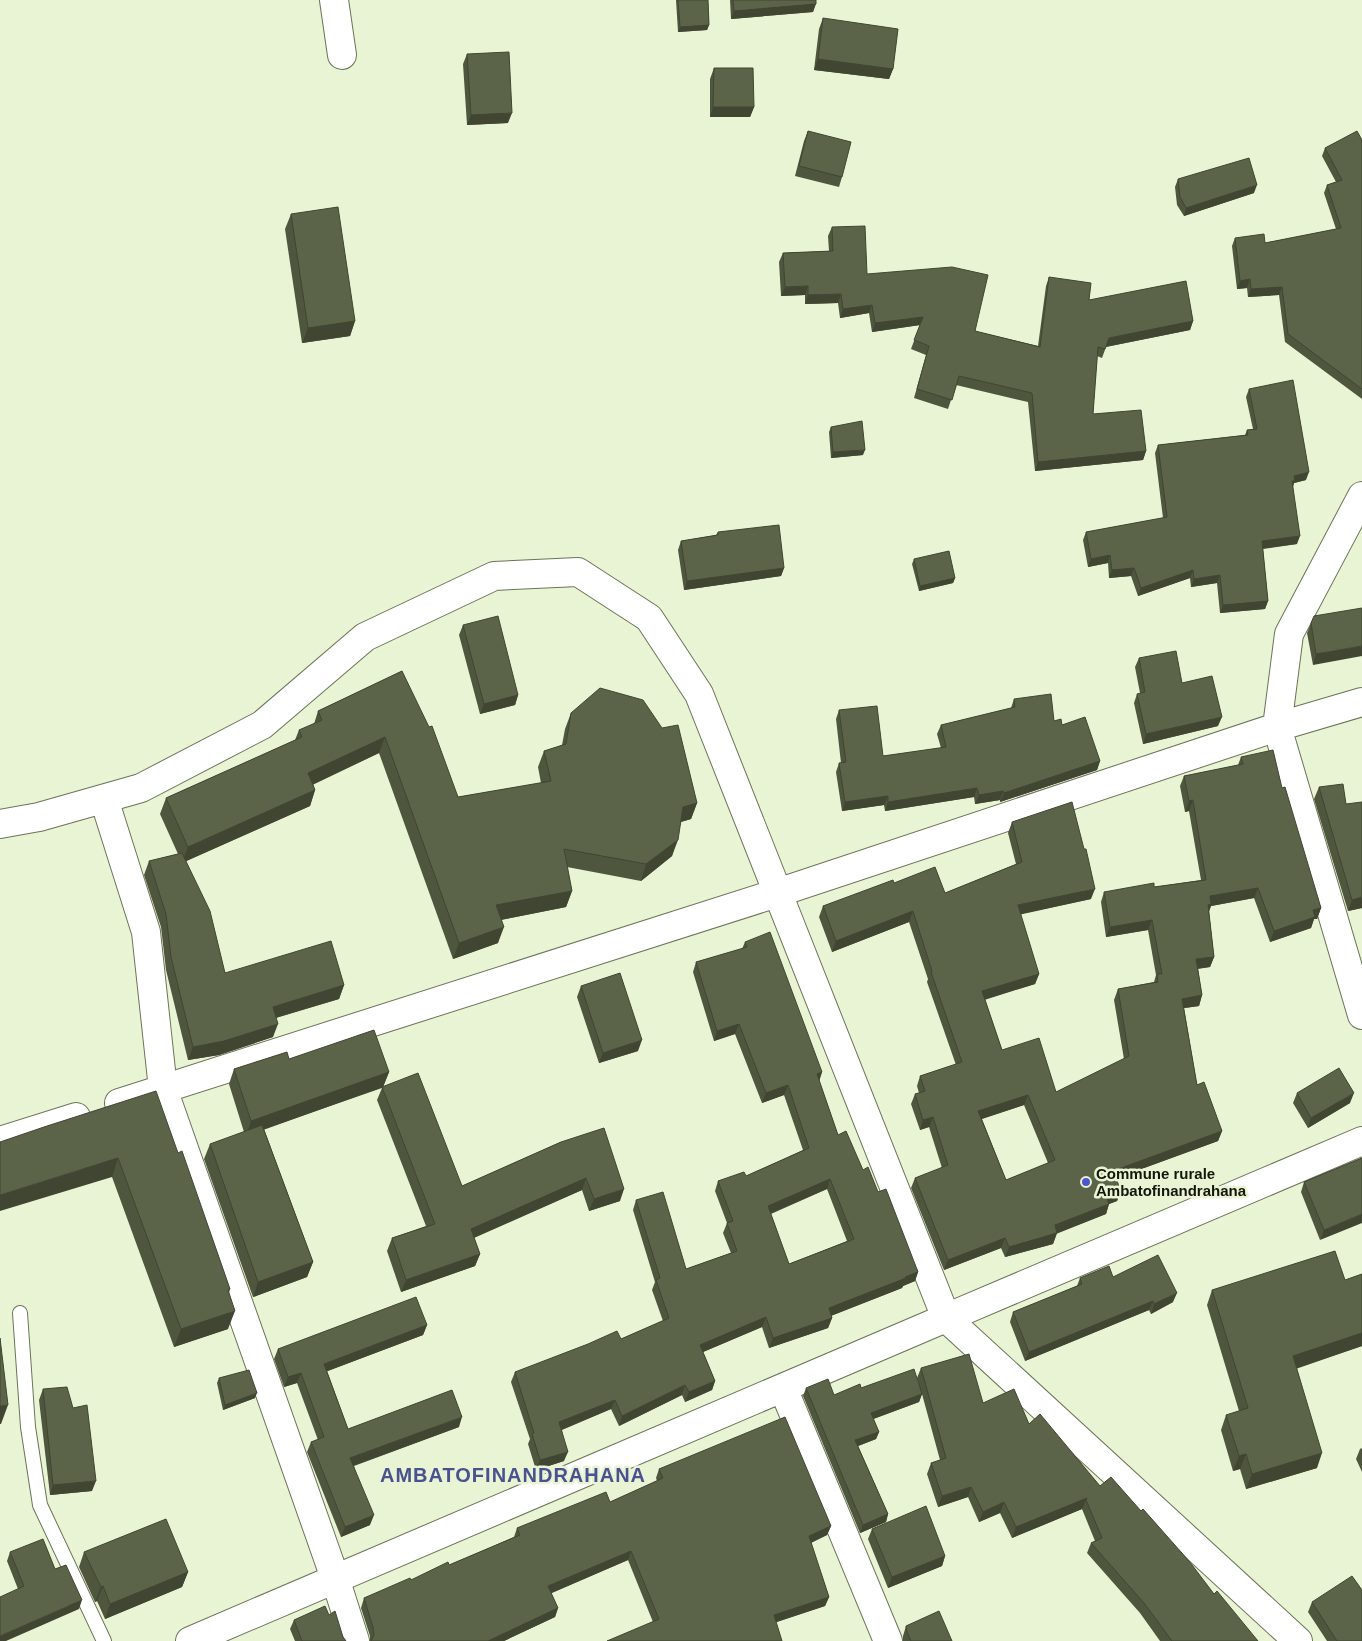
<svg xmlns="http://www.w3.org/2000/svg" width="1362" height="1641" viewBox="0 0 1362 1641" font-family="Arial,sans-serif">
<rect width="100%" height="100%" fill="#e9f4d4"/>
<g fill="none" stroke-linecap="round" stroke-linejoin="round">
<defs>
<path id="lane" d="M20,1313L28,1427L40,1505L104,1641"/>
<path id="street" d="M334,0L342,55
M1362,496L1289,634L1277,727L1362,1015
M104,799L146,932L163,1089L335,1578L355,1641
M0,824L39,817L141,788L262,725L365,637L494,576L578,572L649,618L699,694L946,1318L190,1641
M119,1103L777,893L1277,727L1362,702
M0,1141L76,1117
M783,1388L888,1641"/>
<path id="secondary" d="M1298,1641L946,1318L1362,1141"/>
</defs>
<use href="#lane" stroke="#6b7457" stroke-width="16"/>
<use href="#street" stroke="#6b7457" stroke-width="30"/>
<use href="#secondary" stroke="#6b7457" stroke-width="30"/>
<use href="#lane" stroke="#fff" stroke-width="14"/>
<use href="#street" stroke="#fff" stroke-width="28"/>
<use href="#secondary" stroke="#fff" stroke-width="28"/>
</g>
<path fill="#4e563e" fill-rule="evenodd" d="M676,0H708L709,25L707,30L678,32Z
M730,0H816L813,12L731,19Z
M823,18L893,69L889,79L814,70L819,29Z
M467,54L508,123L467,125L463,64Z
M714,68L754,107L750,117H710V79Z
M808,131L842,177L839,187L795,176L804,141Z
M1362,140V399L1285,342L1279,295L1248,297L1247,288L1237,289L1232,246L1235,238L1265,243L1336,229L1324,193L1327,185L1336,182L1322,156L1325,148Z
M1178,179L1254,193L1184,216L1177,205L1175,187Z
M291,214L355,321L350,336L302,343L285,229Z
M832,227L867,274L975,331L1038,346L1046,286L1049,277L1089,300L1193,321L1190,330L1106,347L1102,358L1097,356L1093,414L1146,451L1143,460L1035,471L1028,402L956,385L948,409L914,398L926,355L911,349L920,325L872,332L869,313L840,318L838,303L805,304V295L781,296L779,262L783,253L829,251L828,236Z
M1249,389L1306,480L1294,483L1293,487L1297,544L1263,549L1268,601L1265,609L1220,613L1217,583L1191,587L1190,578L1138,596L1131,576L1109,578L1108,563L1088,567L1083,540L1086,532L1163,518L1155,453L1158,445L1245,435L1247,430L1253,429L1246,397Z
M831,427L863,455L831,458L829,432Z
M718,532L784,568L781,576L684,590L678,550L681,541L716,535Z
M914,559L955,578L953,583L919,591L912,564Z
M1362,608L1313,665L1307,633L1311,623Z
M463,625L518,695L515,705L480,714L459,635Z
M1139,658L1182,683L1218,726L1143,744L1134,703L1137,694L1140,693L1135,667Z
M402,671L458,797L541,783L538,767L544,751L562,745L565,729L571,713L697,803L691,819L681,822L672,856L641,881L567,867L572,891L566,907L501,920L498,943L453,959L379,753L313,784L315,790L310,806L186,861L225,973L344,985L339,999L276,1018L273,1037L219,1055L188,1060L166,970L161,927L144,875L149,861L178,854L160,814L166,798L295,740L299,730L314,724L318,711Z
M1014,699L1054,721L1062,725L1100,761L1097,770L1000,802V800L975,804L974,797L885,811L884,805L842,811L836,772L839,763H841L836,719L839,710L883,756L941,748L937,734L941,725L1011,708Z
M1241,757L1282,788L1321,908L1317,919H1314L1311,928L1270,942L1254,898L1211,906L1209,911L1214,957L1210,967L1198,969L1202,995L1199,1006L1184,1008L1197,1085L1222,1131L1218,1141L1116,1178L1121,1191L1117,1201L1109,1204L1106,1214L1057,1233L1053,1244L1005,1257L1001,1248L944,1270L911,1188L915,1178L942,1168L929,1127L920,1130L911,1104L915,1094L919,1093L917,1086L920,1076L956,1065L927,982L928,979L909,922L832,952L819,917L823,906L894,883L945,893L1016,864L1008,833L1012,822L1091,899L1020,914L1039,974L1035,984L985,999L1002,1050L1056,1092L1124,1059L1114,1000L1118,989L1154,982L1156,975L1148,930L1106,937L1101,902L1104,892L1154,887L1201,880L1189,811L1185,812L1180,786L1184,776L1238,765ZM1024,1105L1048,1163L1006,1180L982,1119Z
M1319,787L1346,804L1362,908L1348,911L1314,799Z
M745,942L822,1072L819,1080L838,1135L878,1192L918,1272L915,1281L903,1286L902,1288L831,1316L832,1318L828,1328L769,1348L762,1327L703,1352L715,1381L712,1390L685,1402L682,1395L619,1426L611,1409L562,1430L564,1461L536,1470L528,1444L530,1439L511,1382L515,1372L621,1339L663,1321L652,1290L655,1282L633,1210L636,1200L686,1269L731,1253L723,1233L727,1223L715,1191L718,1181L746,1176L803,1150L784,1095L762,1103L735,1034L714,1041L693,972L696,962L742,949ZM827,1189L847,1241L789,1264L771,1214Z
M581,986L638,1051L599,1063L577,997Z
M289,1059L389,1072L383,1087L462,1186L561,1142L620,1201L589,1211L582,1190L474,1238L480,1254L475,1266L401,1292L387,1251L392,1238L426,1226L377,1100L382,1088L264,1129L313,1262L307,1277L253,1297L204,1159L210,1144L244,1132L229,1084L234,1069Z
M1297,1093L1350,1103L1308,1128L1293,1103Z
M0,1142L178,1153L230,1289L229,1293L228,1329L174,1347L112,1177Z
M1362,1158L1320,1240L1301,1192L1304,1182Z
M1362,1274V1346L1296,1368L1317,1468L1246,1489L1240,1469L1233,1471L1221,1430L1226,1415L1239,1411L1207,1305L1212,1290L1345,1280Z
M1113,1277L1173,1302L1151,1314L1149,1310L1025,1361L1010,1322L1013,1312L1077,1286L1080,1278Z
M427,1325L423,1335L327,1371L348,1429L459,1427L354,1466L370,1525L341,1537L307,1452L311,1442L318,1440L297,1383L284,1387L274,1359L278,1349Z
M921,1368L983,1403L1029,1424L1100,1486L1214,1594L1258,1641H1160L1140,1613L1087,1553L1091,1543L1095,1541L1082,1509L1012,1538L1000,1513L979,1522L968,1497L938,1507L927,1474L931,1463L940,1460L922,1394L919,1402L873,1419L879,1432L876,1439L858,1446L888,1514L886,1522L860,1533L803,1396L806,1388L834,1395L920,1389L917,1378Z
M219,1378L255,1398L223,1410L217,1383Z
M43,1389L92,1491L50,1495L39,1400Z
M1362,1448V1472L1356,1459L1360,1449Z
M659,1469L831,1526L827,1535L811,1543L829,1597L825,1606L776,1622H653L628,1560L551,1593L558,1608L555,1617L504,1641H370V1636L361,1608L364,1598L449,1565L514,1537L517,1528L610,1502L657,1481L656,1478Z
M872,1529L945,1556L942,1566L888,1588L868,1539Z
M10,1552L55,1569L79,1609L18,1589L7,1561Z
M84,1552L188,1572L182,1587L105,1619L97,1601L95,1602L79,1567Z
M1312,1602L1362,1641H1327L1308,1612Z
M329,1615L346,1641H295L290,1629L294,1620Z
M906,1626L952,1641H903V1636Z"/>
<path fill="#404632" d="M816,4L813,12L731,19L734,11Z
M709,25L707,30L678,32L680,27Z
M818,59L893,69L889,79L814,70Z
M713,107H754L750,117H710Z
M512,113L508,123L467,125L471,115Z
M1257,185L1254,193L1184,216L1186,208Z
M1250,279L1247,288L1237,289L1240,281Z
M808,286L805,295L781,296L785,287Z
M1282,287L1279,295L1248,297L1251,289Z
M841,294L838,303L805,304L808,295Z
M872,305L869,313L840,318L843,309Z
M923,317L920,325L872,332L875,323Z
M355,321L350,336L302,343L308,328Z
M1193,321L1190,330L1105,347L1109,338Z
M865,450L863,455L831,458L833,452Z
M1146,451L1143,460L1035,471L1038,462Z
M1309,472L1306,480L1294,483L1292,489H1289L1294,476Z
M1300,536L1297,544L1259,549L1262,541Z
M1110,555L1108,563L1088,567L1091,559Z
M784,568L781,576L684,590L687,581Z
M1134,568L1131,576L1109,578L1112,570Z
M1193,570L1190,578L1138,596L1141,588Z
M1220,575L1217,583L1191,587L1194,579Z
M955,578L953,583L919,591L920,586Z
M1268,601L1265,609L1220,613L1223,605Z
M1362,646V656L1313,665L1316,654Z
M518,695L515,705L480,714L484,704Z
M1222,717L1218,726L1143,744L1146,734Z
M385,737L379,753L302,790L308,773Z
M1100,761L1097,770L1000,802L1004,793Z
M977,788L974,797L885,811L888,802Z
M315,790L310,806L182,863L188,847Z
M1003,791L1000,800L975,804L979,795Z
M888,796L884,805L842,811L845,802Z
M1193,800L1189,811L1185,812L1189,801Z
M697,803L691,819L677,823L683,807Z
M678,840L672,856L641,881L646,864Z
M1258,888L1254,898L1211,906L1208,914L1204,915L1210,896Z
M1095,889L1091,899L1014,916L1018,905Z
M572,891L566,907L490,922L496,905Z
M1362,897V908L1348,911L1352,900Z
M1321,908L1317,919H1314L1311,928L1270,942L1274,931L1313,910Z
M913,911L909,922L832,952L836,941Z
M1152,920L1148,930L1106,937L1110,927Z
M504,927L498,943L453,959L459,943Z
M1214,957L1210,967L1193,969L1196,959Z
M1039,974L1035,984L978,1002L982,991Z
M344,985L339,999L268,1020L273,1007Z
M1202,995L1199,1006L1178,1009L1182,999Z
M278,1024L273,1037L219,1055L188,1060L193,1047Z
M739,1024L735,1034L714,1041L717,1031Z
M642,1040L638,1051L599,1063L603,1053Z
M389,1072L383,1087L246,1136L251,1121Z
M822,1072L819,1082L817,1074Z
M788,1085L784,1095L762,1103L766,1093Z
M1354,1093L1350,1103L1308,1128L1311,1118Z
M1028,1095L1024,1105L975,1121L978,1111Z
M933,1117L929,1127L920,1130L923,1120Z
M1222,1131L1218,1141L1109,1181L1113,1171Z
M118,1158L112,1177L0,1211V1195Z
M586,1178L582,1190L466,1241L471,1229Z
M830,1179L827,1189L764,1216L768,1206Z
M624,1189L620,1201L589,1211L594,1199Z
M1121,1191L1117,1201L1109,1204L1106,1214L1056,1234L1057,1233L1053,1244L1005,1257L1009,1247L1055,1225L1106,1196Z
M1362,1214V1223L1320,1240L1324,1230Z
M1005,1238L1001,1248L944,1270L948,1260Z
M480,1254L475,1266L401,1292L406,1280Z
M313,1262L307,1277L253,1297L258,1282Z
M918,1272L915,1281L903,1286L902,1288L825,1318L829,1308Z
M1177,1293L1173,1302L1151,1314L1154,1304Z
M1153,1301L1149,1310L1025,1361L1029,1352Z
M235,1311L228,1329L174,1347L181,1329Z
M766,1317L762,1327L696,1355L700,1345Z
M832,1318L828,1328L769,1348L773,1338Z
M427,1325L423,1335L320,1374L324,1364Z
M1362,1333V1346L1287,1372L1293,1356Z
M301,1373L297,1383L284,1387L288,1377Z
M715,1381L712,1390L685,1402L689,1392Z
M685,1385L682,1395L619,1426L622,1416Z
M257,1393L255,1398L223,1410L225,1405Z
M922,1394L919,1402L868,1421L871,1413Z
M615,1400L611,1409L556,1432L559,1422Z
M8,1405L1,1424H0V1406Z
M462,1417L459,1427L347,1468L350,1458Z
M879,1432L876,1439L853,1448L855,1440Z
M568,1452L564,1461L536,1470L540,1460Z
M1322,1453L1317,1468L1246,1489L1252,1474Z
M1246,1454L1240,1469L1233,1471L1239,1456Z
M96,1481L92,1491L50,1495L53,1485Z
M971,1487L968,1497L938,1507L942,1496Z
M1087,1498L1086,1500L1082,1509L1012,1538L1016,1527Z
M1004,1502L1000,1513L979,1522L983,1512Z
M888,1514L886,1522L860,1533L863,1525Z
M374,1515L370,1525L341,1537L345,1527Z
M831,1526L827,1535L806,1545L809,1536Z
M631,1551L628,1560L545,1596L548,1586Z
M945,1556L942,1566L888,1588L892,1577Z
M188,1572L182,1587L105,1619L110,1604Z
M103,1586L97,1601L95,1602L101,1587Z
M829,1597L825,1606L771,1624L774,1615Z
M82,1600L79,1609L6,1641H0V1636Z
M558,1608L555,1617L504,1641H488Z"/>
<path fill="#5b6448" stroke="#404632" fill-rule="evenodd" d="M678,0H708L709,25L680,27Z
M733,0H816V4L734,11Z
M823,18L898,29L893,69L818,59Z
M509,52L512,113L471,115L467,54Z
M714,68H753L754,107H713Z
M808,131L851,142L842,177L799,166Z
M1357,131L1362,140V389L1288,334L1282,287L1251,289L1250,279L1240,281L1235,238L1264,234L1265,243L1341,228L1327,185L1342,180L1325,148Z
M1249,158L1257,185L1186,208L1180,197L1178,179Z
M338,207L355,321L308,328L291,214Z
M865,226L867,274L952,267L988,275L975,331L1040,347L1049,277L1091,283L1089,300L1186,281L1193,321L1109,338L1105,349L1098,347L1093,414L1141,410L1146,451L1038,462L1032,393L959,376L952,400L917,389L929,346L914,340L923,317L875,323L872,305L843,309L841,294L808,295V286L785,287L783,253L833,251L832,227Z
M1293,380L1309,472L1294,476L1295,481H1292L1300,536L1262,541L1268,601L1223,605L1220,575L1194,579L1193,570L1141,588L1134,568L1112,570L1110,555L1091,559L1086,532L1167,517L1158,445L1248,435L1247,430L1257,429L1249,389Z
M862,421L865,450L833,452L831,427Z
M779,525L784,568L687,581L681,541L718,535V532Z
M949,551L955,578L920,586L914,559Z
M1362,608V646L1316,654L1311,623L1314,616Z
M498,616L518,695L484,704L463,625Z
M1176,651L1182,683L1212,676L1222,717L1146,734L1137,694L1145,692L1139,658Z
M402,671L429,727L432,726L458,797L551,781L544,751L566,744L571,713L600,688L643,700L662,728L678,725L697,803L683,807L678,840L646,864L564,849L572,891L496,905L504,927L459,943L385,737L308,773L315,790L188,847L166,798L302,737L299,730L322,720L318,711Z
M1051,694L1054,721L1061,719L1062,725L1085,717L1100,761L1004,793L1003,791L979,795L977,788L888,802V796L845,802L839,763L846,762L839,710L877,706L883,756L946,747L941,725L1015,707L1014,699Z
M1273,750L1282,788L1285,787L1321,908L1313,910L1315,917L1274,931L1258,888L1210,896L1211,904L1208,905L1214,957L1196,959L1202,995L1182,999L1197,1085L1204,1082L1222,1131L1113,1171L1121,1191L1106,1196L1109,1204L1055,1225L1057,1233L1009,1247L1005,1238L948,1260L915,1178L948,1165L933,1117L923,1120L915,1094L925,1091L920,1076L962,1062L931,972L932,971L913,911L836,941L823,906L893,880L894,883L935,867L945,893L1022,862L1012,822L1072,802L1084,849H1086L1095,889L1018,905L1039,974L982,991L1002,1050L1039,1038L1056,1092L1129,1056L1118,989L1158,982L1157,974H1162L1152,920L1110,927L1104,892L1154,883V887L1206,880L1193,800L1189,801L1184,776L1243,764L1241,757ZM1028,1095L1055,1160L1006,1180L978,1111Z
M1343,784L1346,804L1362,802V897L1352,900L1319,787Z
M182,853L210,911L225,973L331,941L344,985L273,1007L278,1024L224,1041L193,1047L171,957L166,914L149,861Z
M770,932L822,1072L817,1074L838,1135L846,1131L863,1170L868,1167L878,1192L886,1189L918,1272L905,1277L906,1278L829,1308L832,1318L773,1338L766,1317L700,1345L715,1381L689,1392L685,1385L622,1416L615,1400L559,1422L568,1452L540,1460L532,1434L534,1433L515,1372L588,1344L617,1331L621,1339L669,1318L656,1280L660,1278L636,1200L663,1192L686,1269L737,1251L727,1223L733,1221L718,1181L744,1172L746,1176L809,1148L788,1085L766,1093L739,1024L717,1031L696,962L747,947L745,942ZM830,1179L854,1239L789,1264L768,1206Z
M620,973L642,1040L603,1053L581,986Z
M374,1030L389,1072L251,1121L234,1069L287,1052L289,1059Z
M1339,1068L1354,1093L1311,1118L1297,1093Z
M418,1073L462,1186L561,1142L604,1128L624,1189L594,1199L586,1178L471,1229L480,1254L406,1280L392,1238L435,1224L382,1087Z
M156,1091L178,1153L182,1151L230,1289L228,1290L235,1311L181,1329L118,1158L0,1195V1142L44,1127Z
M262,1125L313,1262L258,1282L210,1144Z
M1362,1158V1214L1324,1230L1304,1182Z
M1335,1251L1345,1280L1362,1274V1333L1293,1356L1322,1453L1252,1474L1246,1454L1239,1456L1226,1415L1248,1408L1212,1290Z
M1158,1255L1177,1293L1154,1304L1153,1301L1029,1352L1013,1312L1082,1284L1080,1278L1109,1266L1113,1277Z
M416,1297L427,1325L324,1364L348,1429L452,1390L462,1417L350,1458L374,1515L345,1527L311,1442L324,1437L301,1373L288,1377L278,1349Z
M0,1338L8,1405L0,1406Z
M969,1354L983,1403L1014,1389L1029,1424L1040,1414L1100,1486L1111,1477L1141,1511L1143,1509L1189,1561L1214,1594L1217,1591L1258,1641H1172L1144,1603L1091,1543L1102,1538L1086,1500L1087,1498L1016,1527L1004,1502L983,1512L971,1487L942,1496L931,1463L946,1458L921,1368Z
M914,1369L922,1394L871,1413L879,1432L855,1440L888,1514L863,1525L806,1388L828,1379L834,1395L860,1384L861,1388Z
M249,1370L257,1393L225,1405L219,1378Z
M67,1387L73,1408L87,1405L96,1481L53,1485L43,1389Z
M785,1417L831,1526L809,1536L829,1597L774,1615L782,1641H607L659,1619L631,1551L548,1586L558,1608L488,1641H371L374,1635L373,1627L364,1598L410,1578L411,1580L448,1562L449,1565L520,1535L517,1528L606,1492L610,1502L663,1478L659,1469Z
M926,1506L945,1556L892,1577L872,1529Z
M166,1519L188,1572L110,1604L103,1586L101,1587L84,1552Z
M43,1539L55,1569L66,1565L82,1600L0,1636V1597L24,1586L10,1552Z
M1352,1576L1362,1590V1641H1337L1312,1602Z
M325,1606L329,1615L335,1611L343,1637L346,1641H302L294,1620Z
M939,1611L952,1641H911L907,1632L906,1626Z"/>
<circle fill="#5055cb" stroke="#e9f4d4" stroke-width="2" cx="1086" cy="1182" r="5"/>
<g text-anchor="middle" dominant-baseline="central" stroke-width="5" stroke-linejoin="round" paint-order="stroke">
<g font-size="15" font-weight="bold" fill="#12160b" stroke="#e9f4d4" text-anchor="start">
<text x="1096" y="1173">Commune rurale<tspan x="1096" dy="17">Ambatofinandrahana</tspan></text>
</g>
<g font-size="20" font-weight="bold" letter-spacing="1" fill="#49518e" stroke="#e9f4d4">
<text x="513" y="1475">AMBATOFINANDRAHANA</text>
</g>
</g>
</svg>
